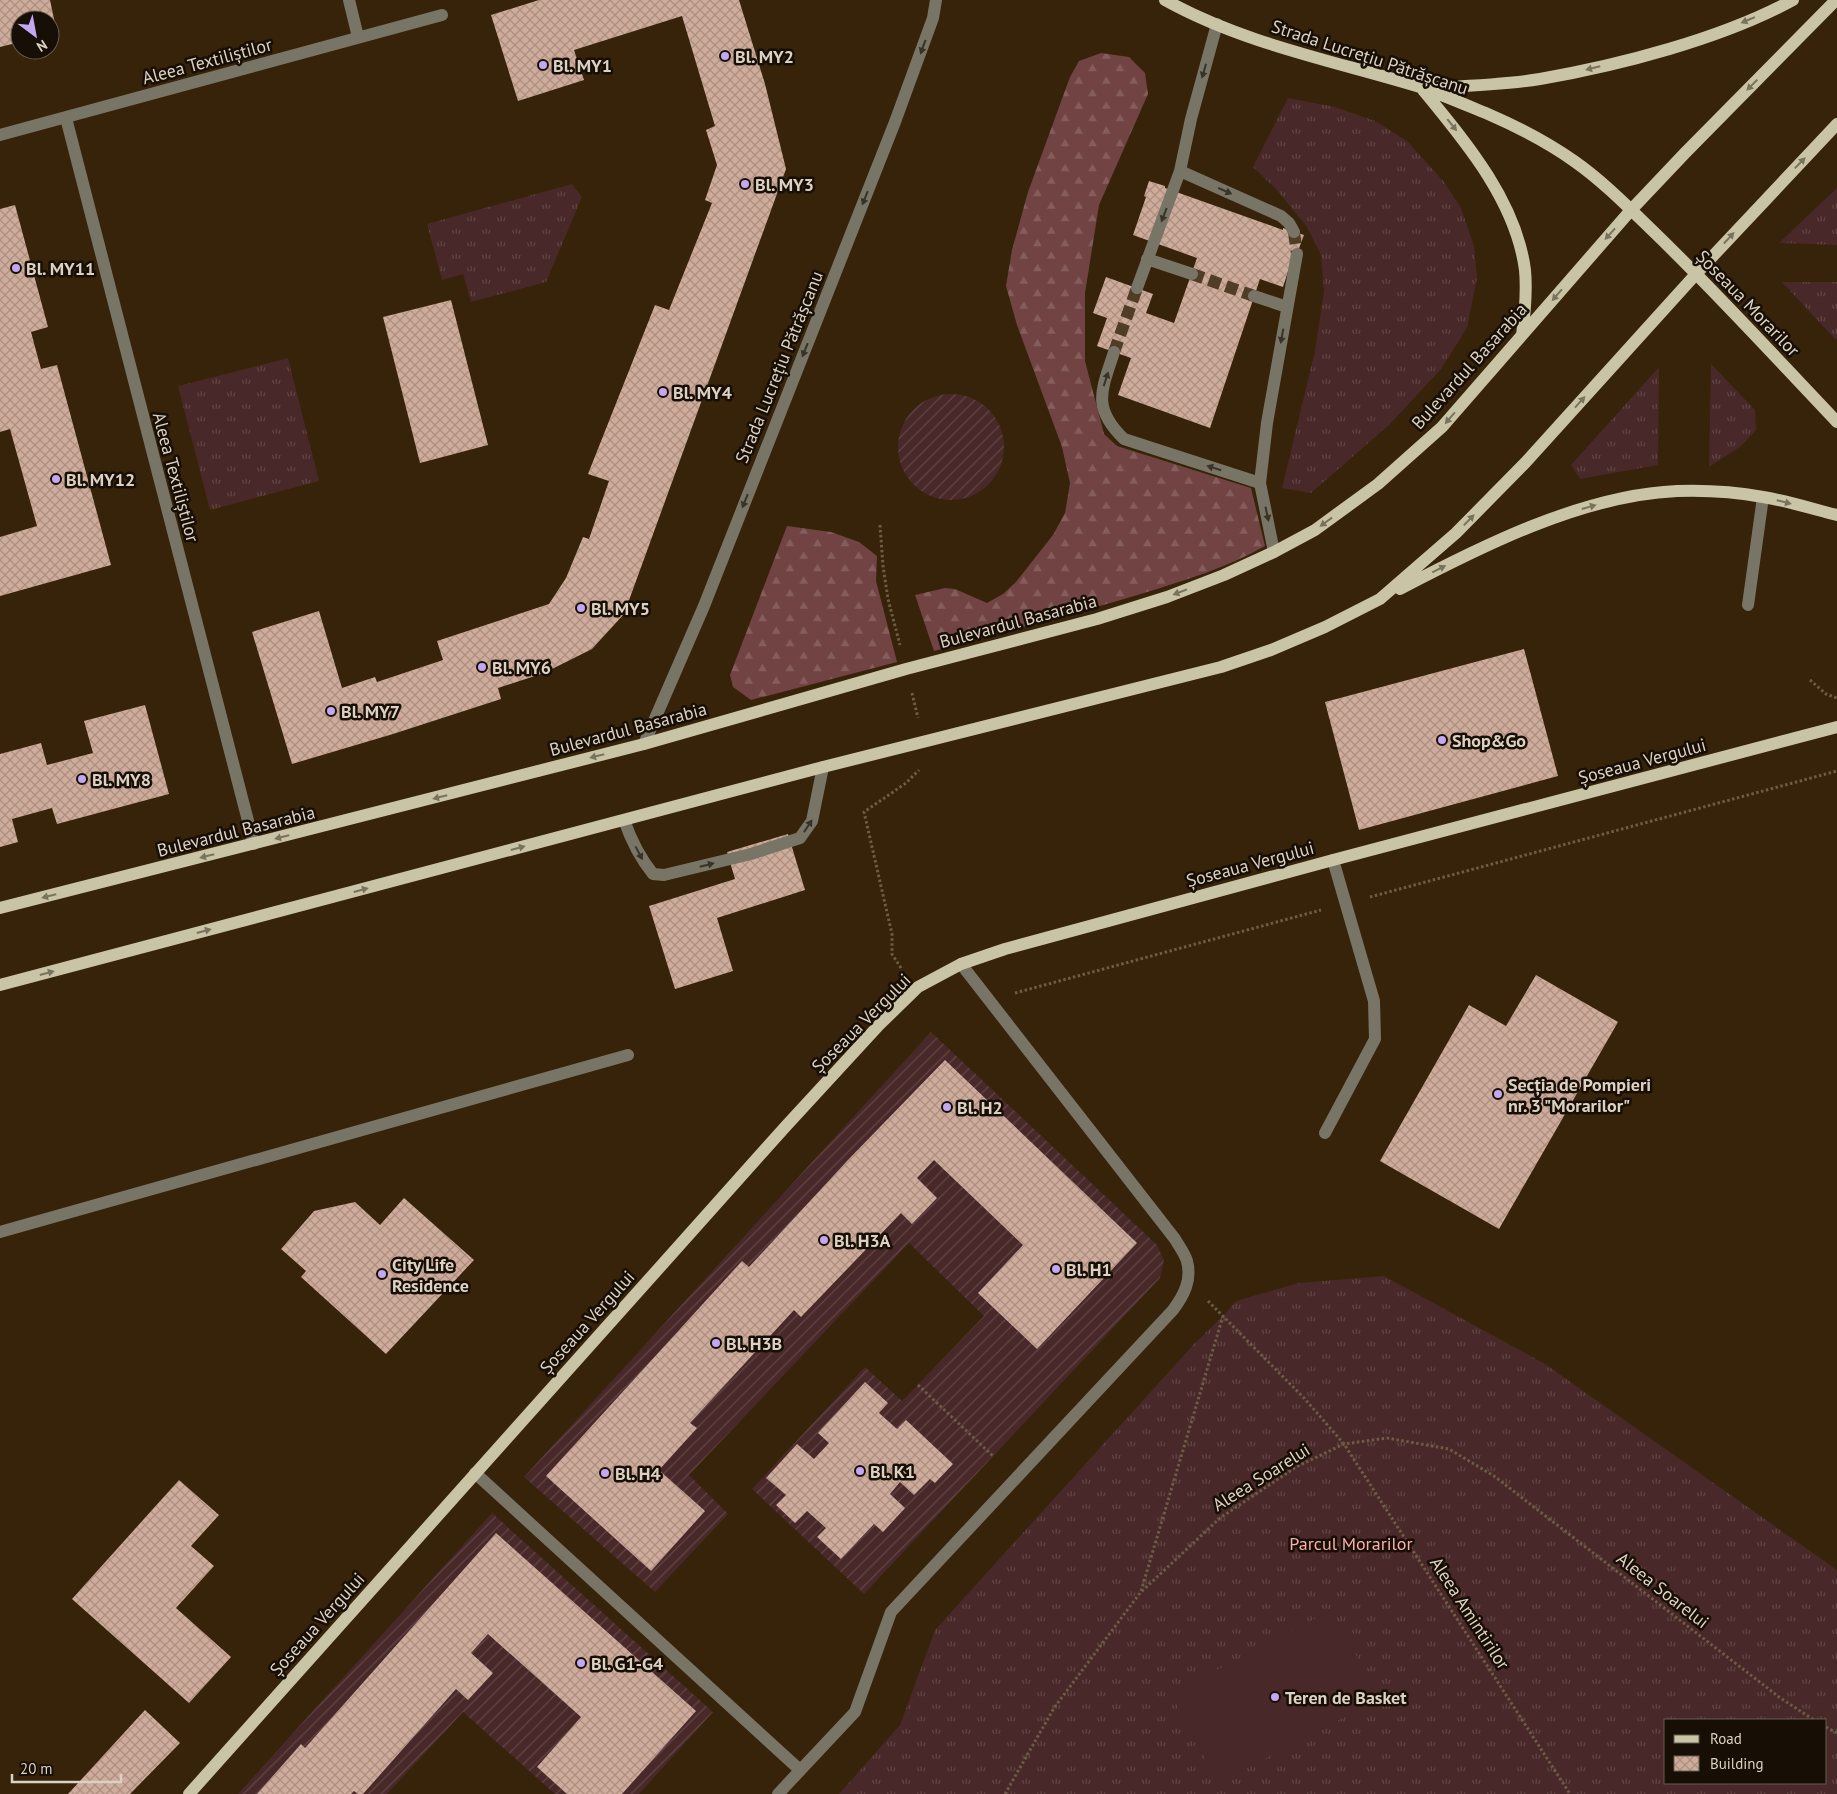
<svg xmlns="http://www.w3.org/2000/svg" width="1837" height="1794" viewBox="0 0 1837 1794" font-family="'PT Sans',sans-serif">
<defs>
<pattern id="grass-tufts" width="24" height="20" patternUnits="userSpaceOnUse" patternTransform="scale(1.25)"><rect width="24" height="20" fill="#482828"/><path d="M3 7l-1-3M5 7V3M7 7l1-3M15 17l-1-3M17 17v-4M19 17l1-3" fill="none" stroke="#624646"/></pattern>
<pattern id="forest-firs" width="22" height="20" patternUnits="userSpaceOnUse" patternTransform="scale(1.25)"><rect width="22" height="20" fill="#714343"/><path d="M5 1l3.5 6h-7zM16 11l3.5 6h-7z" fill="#855d5c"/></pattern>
<pattern id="garden-furrows" width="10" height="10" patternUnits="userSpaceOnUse" patternTransform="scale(1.25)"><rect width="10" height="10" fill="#482828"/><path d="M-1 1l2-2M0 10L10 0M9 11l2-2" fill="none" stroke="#624646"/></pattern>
<pattern id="building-cross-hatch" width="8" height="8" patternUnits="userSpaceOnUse" patternTransform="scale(1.25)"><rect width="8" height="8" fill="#ceab9a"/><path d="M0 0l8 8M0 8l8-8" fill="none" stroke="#ab9082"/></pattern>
</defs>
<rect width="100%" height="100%" fill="#362309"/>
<path fill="url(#grass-tufts)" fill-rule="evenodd" d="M1288,98L1335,107L1375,121L1407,141L1444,182L1461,208L1474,246L1477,278L1467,328L1441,369L1390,424L1311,493L1282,488L1315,351L1324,291L1321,255L1307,227L1276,189L1253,167Z
M572,184L582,197L546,282L471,302L463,274L442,280L427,224Z
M1837,188V245L1779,243Z
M1782,282H1837V339H1835Z
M288,358L319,481L210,510L178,386Z
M1711,364L1755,410L1756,430L1741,446L1709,467Z
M1659,367L1658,465L1580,479L1571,465Z
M1384,1276L1545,1364L1837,1570V1794H839L900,1725L935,1630L1194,1344L1223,1316L1236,1301L1299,1283ZM1666,1720H1826V1783H1666Z"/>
<path fill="url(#forest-firs)" d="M1101,53L1129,57L1145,73L1148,94L1099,205L1085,293V361L1104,434L1117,446L1251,488L1265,546C1227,568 1185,580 1144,593C1074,614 1004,632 934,651L915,595L945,588L955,589L987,603L1003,594L1016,582L1053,535L1065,513L1070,483L1062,447L1017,325L1006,286L1012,250L1028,192L1070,77L1079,61Z
M787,526L831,532L859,542L877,556L876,581L897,662L751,700L733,687L730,675Z"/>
<path fill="url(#garden-furrows)" d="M898 447a53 53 0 1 1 106 0a53 53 0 1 1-106 0Z
M931,1032L1157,1245L1164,1260L1160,1278L864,1594L752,1489L865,1367L902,1401L984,1316L909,1243L689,1475L728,1514L655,1592L524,1477Z
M492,1513L713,1712L639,1794H555L463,1712L387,1794H238Z"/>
<path fill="#482828" d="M1332,1610L1379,1699L1218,1783L1171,1694Z"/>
<path fill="url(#building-cross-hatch)" d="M0,0H50L57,33L50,34V20H20V42L0,47Z
M539,0H739L765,84L786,169L624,614L592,649L544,673L498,688L501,699L393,734L292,764L252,632L319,611L342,688L375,677L377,682L443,660L437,641L549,604L566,578L583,537L589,539L609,481L588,474L655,305L669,310L712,203L705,200L717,165L706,130L715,126L682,16L574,50L584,80L518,101L491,15Z
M1149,181L1165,186V188L1283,230V228L1304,235L1298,251L1295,250L1283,287L1260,279L1210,428L1118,395L1131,358L1097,346L1107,318L1093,313L1106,277L1153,294L1146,313L1174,323L1197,258L1133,235L1146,197L1144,196Z
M15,205L48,327L31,332L41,369L57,365L111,565L0,596V537L37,526L10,429L0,432V209Z
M451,300L488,445L420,463L383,317Z
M1524,649L1558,776L1359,830L1325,702Z
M145,705L169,794L57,824L52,808L12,819L18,842L0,847V754L41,743L47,765L93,753L84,721Z
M788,834L805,890L717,918L733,971L675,989L649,906L735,879L727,852Z
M1536,975L1618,1022L1499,1229L1380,1161L1469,1005L1506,1026Z
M945,1060L1137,1243L1037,1349L978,1293L1023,1245L934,1160L917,1178L937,1198L912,1224L901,1213L801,1317L794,1310L690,1423L697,1428L659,1470L705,1511L651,1571L546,1476L742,1261L749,1267L847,1161Z
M404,1198L474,1260L386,1354L301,1277L306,1271L281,1249L314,1211L355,1202L380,1225Z
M865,1382L888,1403L879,1413L897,1429L906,1420L953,1464L935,1483L930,1479L914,1495L900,1482L890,1494L905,1508L883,1532L874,1524L841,1559L817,1537L826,1528L807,1511L795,1523L776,1505L786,1495L766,1478L797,1444L814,1459L829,1443L818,1433Z
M179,1480L219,1515L191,1546L214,1566L176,1608L231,1657L189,1703L72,1599Z
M496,1533L696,1711L622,1794H567L537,1767L581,1717L488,1634L471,1653L493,1673L468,1700L456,1689L363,1794H358L354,1791L351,1794H257L301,1744L305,1748Z
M145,1710L180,1743L130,1794H68Z"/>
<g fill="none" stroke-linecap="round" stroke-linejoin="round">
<path stroke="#4f3d25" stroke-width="12" stroke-dasharray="12 6" stroke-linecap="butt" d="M1294,232L1297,254
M1192,274L1254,296
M1114,352L1137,288"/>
<path stroke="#6d5c46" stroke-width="3" stroke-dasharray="2.5 2.5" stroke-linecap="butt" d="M880,525L883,566L888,599L900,645
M1810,680L1826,694L1837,698
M912,693L918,718
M1370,897L1837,771
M901,968L892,954V934L864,812L906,783L919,770
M1015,993L1321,910
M1208,1301L1304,1398L1344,1444L1570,1794
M918,1385L993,1456
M1141,1591L1223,1316
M1826,1727L1837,1733
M1005,1794L1054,1708L1140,1593L1220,1518L1296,1467L1344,1444L1387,1438L1449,1449L1494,1476L1779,1697L1814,1720"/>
<path stroke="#787567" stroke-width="12" d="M349,0L358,37
M66,118L254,844
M0,135L442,15
M1180,171L1281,216L1289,223L1294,232
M1147,259L1192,274
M1137,288L1180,171L1191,119L1217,24
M1254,296L1287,307
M1114,352C1102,390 1091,407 1124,439L1260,483
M1274,552L1260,483L1267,423L1297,254
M1748,605L1763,497
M644,744L704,606L895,122L933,18L936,0
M624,820C631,840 640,858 653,874L664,875L751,854L800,838L812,821L823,767
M1325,1133L1375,1039L1374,1001L1333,860
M0,1232L628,1055
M475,1473L800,1770
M778,1794L855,1712L891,1612L1173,1310C1184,1295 1192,1280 1187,1261C1185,1254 1179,1246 1175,1239L961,964"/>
<path stroke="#c9c4a6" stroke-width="12" d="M1165,0C1244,44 1335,61 1420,87C1443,95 1466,105 1488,114C1518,127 1547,142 1574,161C1604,182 1630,209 1656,234C1719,295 1777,359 1837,422
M1426,88C1464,86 1502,85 1540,79C1620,65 1721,39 1793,0
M1423,90C1465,141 1516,201 1525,270C1527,292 1525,313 1522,335
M1400,589C1482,546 1583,495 1677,491C1705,490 1736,492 1763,497C1788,501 1813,509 1837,515
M0,908L644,744L906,669L1097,619L1167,597L1224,575L1274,552L1315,530L1378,484L1442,427L1631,210L1685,153L1836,0
M0,985L823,767L1221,667L1271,650L1325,627L1380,599L1456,533L1525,463L1696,274L1837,124
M189,1794L786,1126L879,1025L918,987L961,964L1005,949L1333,860L1837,727"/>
</g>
<defs><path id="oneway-solid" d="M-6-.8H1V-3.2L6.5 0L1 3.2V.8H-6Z" transform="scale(1.25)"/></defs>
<g fill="#79735e">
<use href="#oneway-solid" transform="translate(1748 20) rotate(157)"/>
<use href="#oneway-solid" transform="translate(1593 68) rotate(166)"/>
<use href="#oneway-solid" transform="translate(1752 85) rotate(135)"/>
<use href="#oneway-solid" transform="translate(1452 125) rotate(51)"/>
<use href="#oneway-solid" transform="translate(1800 163) rotate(-46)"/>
<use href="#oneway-solid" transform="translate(1610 234) rotate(132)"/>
<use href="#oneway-solid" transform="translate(1729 238) rotate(-47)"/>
<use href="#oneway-solid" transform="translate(1557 295) rotate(131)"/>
<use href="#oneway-solid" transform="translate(1580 402) rotate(-48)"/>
<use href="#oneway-solid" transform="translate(1450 418) rotate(131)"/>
<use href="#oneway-solid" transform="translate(1784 502) rotate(14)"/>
<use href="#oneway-solid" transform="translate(1589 507) rotate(-16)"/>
<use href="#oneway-solid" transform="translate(1469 520) rotate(-46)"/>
<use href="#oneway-solid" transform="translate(1326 522) rotate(144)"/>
<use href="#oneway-solid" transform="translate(1439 569) rotate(-27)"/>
<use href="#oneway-solid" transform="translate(1180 592) rotate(159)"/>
<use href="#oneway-solid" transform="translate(597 756) rotate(166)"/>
<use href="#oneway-solid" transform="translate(440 797) rotate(166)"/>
<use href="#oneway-solid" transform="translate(282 837) rotate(166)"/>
<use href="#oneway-solid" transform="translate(518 848) rotate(-15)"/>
<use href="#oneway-solid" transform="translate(207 856) rotate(166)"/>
<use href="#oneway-solid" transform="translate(361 890) rotate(-15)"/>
<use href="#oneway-solid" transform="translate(49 896) rotate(166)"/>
<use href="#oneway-solid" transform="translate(204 931) rotate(-15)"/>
<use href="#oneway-solid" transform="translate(47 973) rotate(-15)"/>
</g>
<g fill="#393327">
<use href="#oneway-solid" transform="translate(923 47) rotate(110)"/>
<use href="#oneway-solid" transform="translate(1204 71) rotate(106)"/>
<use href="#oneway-solid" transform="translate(1225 191) rotate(24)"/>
<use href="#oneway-solid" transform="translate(865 198) rotate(112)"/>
<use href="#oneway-solid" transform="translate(1164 215) rotate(111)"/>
<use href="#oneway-solid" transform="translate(1282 336) rotate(100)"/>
<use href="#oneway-solid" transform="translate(805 350) rotate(112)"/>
<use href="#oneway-solid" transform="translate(1106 379) rotate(-72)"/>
<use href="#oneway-solid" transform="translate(1214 468) rotate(-162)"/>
<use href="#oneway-solid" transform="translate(745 501) rotate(112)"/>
<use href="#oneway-solid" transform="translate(1267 514) rotate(78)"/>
<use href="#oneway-solid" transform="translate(808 826) rotate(-57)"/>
<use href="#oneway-solid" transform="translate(639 853) rotate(62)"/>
<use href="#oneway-solid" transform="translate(707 865) rotate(-14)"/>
</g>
<g fill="#c3a7f2" stroke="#170f05" stroke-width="2">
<circle cx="725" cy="56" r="5"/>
<circle cx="543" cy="65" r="5"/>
<circle cx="745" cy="184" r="5"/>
<circle cx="16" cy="268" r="5"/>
<circle cx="663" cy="392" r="5"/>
<circle cx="56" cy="479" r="5"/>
<circle cx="581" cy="608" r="5"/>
<circle cx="482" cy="667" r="5"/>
<circle cx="331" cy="711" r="5"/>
<circle cx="1442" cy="740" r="5"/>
<circle cx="82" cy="779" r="5"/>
<circle cx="1498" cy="1094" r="5"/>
<circle cx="947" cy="1107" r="5"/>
<circle cx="824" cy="1240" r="5"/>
<circle cx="1056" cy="1269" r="5"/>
<circle cx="382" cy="1274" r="5"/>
<circle cx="716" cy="1343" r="5"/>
<circle cx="860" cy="1471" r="5"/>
<circle cx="605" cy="1473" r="5"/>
<circle cx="581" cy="1663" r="5"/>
<circle cx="1275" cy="1697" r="5"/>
</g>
<g text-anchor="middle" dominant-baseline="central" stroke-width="5" stroke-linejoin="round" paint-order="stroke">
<g font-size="18" font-weight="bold" fill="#ddd1c3" stroke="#170f05" text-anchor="start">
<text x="735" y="56">Bl. MY2</text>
<text x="553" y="65">Bl. MY1</text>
<text x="755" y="184">Bl. MY3</text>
<text x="26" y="268">Bl. MY11</text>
<text x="673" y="392">Bl. MY4</text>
<text x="66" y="479">Bl. MY12</text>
<text x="591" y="608">Bl. MY5</text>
<text x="492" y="667">Bl. MY6</text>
<text x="341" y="711">Bl. MY7</text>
<text x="1452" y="740">Shop&amp;Go</text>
<text x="92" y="779">Bl. MY8</text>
<text x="1508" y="1084">Secția de Pompieri<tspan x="1508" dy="21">nr. 3 "Morarilor"</tspan></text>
<text x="957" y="1107">Bl. H2</text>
<text x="834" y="1240">Bl. H3A</text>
<text x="392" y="1264">City Life<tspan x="392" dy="21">Residence</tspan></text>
<text x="1066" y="1269">Bl. H1</text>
<text x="726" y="1343">Bl. H3B</text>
<text x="870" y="1471">Bl. K1</text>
<text x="615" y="1473">Bl. H4</text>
<text x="591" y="1663">Bl. G1-G4</text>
<text x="1285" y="1697">Teren de Basket</text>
</g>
<g font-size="18" fill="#ddd1c3" stroke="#170f05">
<text transform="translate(1370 57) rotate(18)">Strada Lucrețiu Pătrășcanu</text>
<text transform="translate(207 61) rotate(-15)">Aleea Textiliștilor</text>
<text transform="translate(1748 303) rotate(46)">Șoseaua Morarilor</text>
<text transform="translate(1469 366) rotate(-48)">Bulevardul Basarabia</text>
<text transform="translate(779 367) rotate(-68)">Strada Lucrețiu Pătrășcanu</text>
<text transform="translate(176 477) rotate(75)">Aleea Textiliștilor</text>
<text transform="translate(1018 621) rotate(-15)">Bulevardul Basarabia</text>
<text transform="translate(628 729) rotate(-15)">Bulevardul Basarabia</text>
<text transform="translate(1642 761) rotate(-15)">Șoseaua Vergului</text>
<text transform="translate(236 831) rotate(-14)">Bulevardul Basarabia</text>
<text transform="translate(1250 864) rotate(-15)">Șoseaua Vergului</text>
<text transform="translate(861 1023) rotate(-45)">Șoseaua Vergului</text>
<text transform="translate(587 1322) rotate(-48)">Șoseaua Vergului</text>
<text transform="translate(1261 1477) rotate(-32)">Aleea Soarelui</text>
<text transform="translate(1663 1590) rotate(38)">Aleea Soarelui</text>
<text transform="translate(1470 1613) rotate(57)">Aleea Amintirilor</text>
<text transform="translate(317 1624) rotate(-48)">Șoseaua Vergului</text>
</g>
<g font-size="18" fill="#feaead" stroke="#170f05">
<text x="1351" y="1543">Parcul Morarilor</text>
</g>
</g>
<rect x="1664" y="1719" width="162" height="65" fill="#170f05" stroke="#665d51"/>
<rect x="1674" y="1735" width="25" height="8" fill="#c9c4a6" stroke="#665d51"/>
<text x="1710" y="1744" font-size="15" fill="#ddd1c3">Road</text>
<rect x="1674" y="1756" width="25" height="15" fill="url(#building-cross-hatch)" stroke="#665d51"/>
<text x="1710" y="1769" font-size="15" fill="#ddd1c3">Building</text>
<g transform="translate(35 35) rotate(148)"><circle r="24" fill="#170f05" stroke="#665d51"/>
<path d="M0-4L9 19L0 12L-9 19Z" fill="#c3a7f2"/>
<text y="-8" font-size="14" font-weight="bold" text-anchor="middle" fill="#ddd1c3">N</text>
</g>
<path d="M12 1774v8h109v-8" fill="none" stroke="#ddd1c3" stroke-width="2.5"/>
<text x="20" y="1774" font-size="15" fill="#ddd1c3" stroke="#170f05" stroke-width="4" paint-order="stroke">20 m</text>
</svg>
